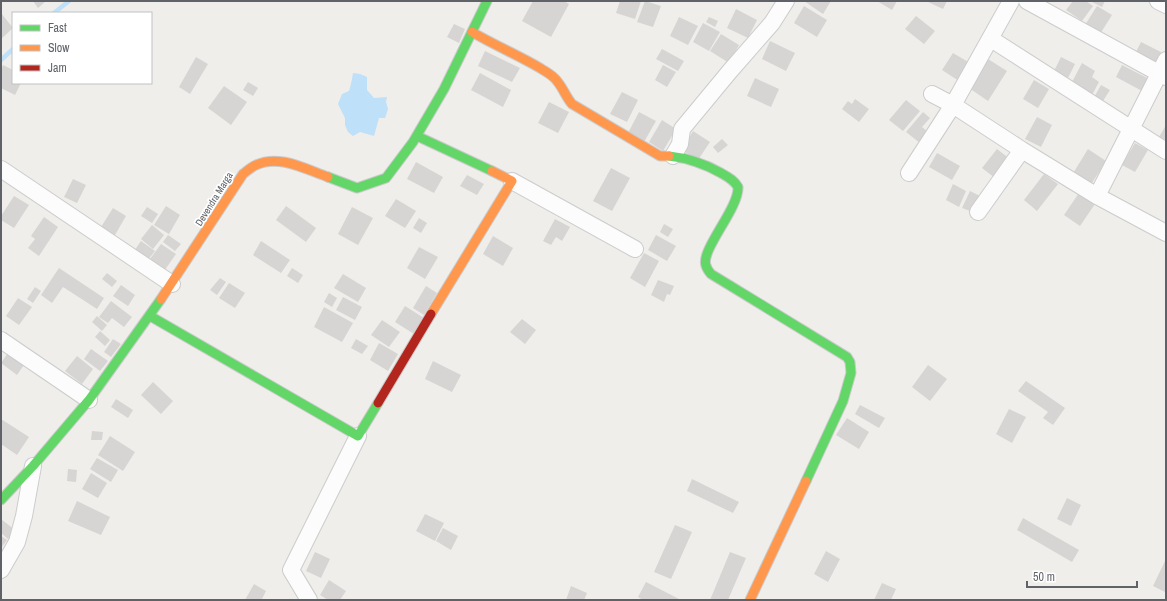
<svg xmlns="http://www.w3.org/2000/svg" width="1167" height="601" viewBox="0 0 1167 601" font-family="'Archivo Narrow',sans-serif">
<rect width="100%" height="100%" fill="#efeeea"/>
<path fill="#bfe0f9" d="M353,73L360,74L367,77V90L374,98L387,97L386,102L388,109L385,118H379L374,136L360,132L353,136L348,132L345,125V118L338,104L342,94L349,91C351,85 352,79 353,73Z"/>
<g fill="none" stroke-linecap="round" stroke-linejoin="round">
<path stroke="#bfe0f9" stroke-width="4.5" d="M54,13L69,1
M1,60L13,49"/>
</g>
<path fill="#d6d5d3" d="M33,1H46L38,8Z
M533,1H564L569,4L551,37L522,21Z
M620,1H641L635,19L616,13Z
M645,1L661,6L653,27L637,22Z
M804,1H831L823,14Z
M877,1H897L892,10Z
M926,1H947L943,9Z
M1073,1H1086L1093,6L1082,21L1066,10Z
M1090,1H1105L1102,7Z
M804,6L827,20L817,37L794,23Z
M1097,6L1112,15L1100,34L1085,25Z
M736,9L757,20L748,38L727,28Z
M1,13L13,28L1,39Z
M916,16L935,31L924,44L905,29Z
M679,17L698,26L688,45L670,36Z
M709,17L718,21L715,27L706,22Z
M703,23L720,32L709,51L693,42Z
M454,24L465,29L459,43L447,37Z
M721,34L739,45L729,63L710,51Z
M770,41L795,53L786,71L762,59Z
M1141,42L1161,52L1154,67L1134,56Z
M662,49L684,61L678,71L656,59Z
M485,51L520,68L512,82L478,66Z
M953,53L970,63L959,81L942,70Z
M196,57L208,64L190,94L179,87Z
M1061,57L1075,64L1068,78L1054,71Z
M988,59L1007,71L988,101L969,88Z
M1082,63L1095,71L1092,77L1099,82L1092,95L1071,84Z
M3,65L13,70V83H21L15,95L1,88V70Z
M663,65L676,72L667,87L655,80Z
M1122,65L1149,79L1142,91L1116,77Z
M480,73L511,90L503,107L471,90Z
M755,78L779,89L771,107L747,96Z
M1034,80L1049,89L1038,108L1023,99Z
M248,82L258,88L253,96L243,90Z
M1101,85L1110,90L1101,104L1093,99Z
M224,86L247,102L231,125L208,108Z
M622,92L638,100L627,122L610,114Z
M855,99L869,109L859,122L842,109L848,101L852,104Z
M906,100L920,111L903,131L889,120Z
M549,102L569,112L558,133L538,123Z
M639,112L656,121L644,142L628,133Z
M923,112L930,118L922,127L928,132L920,143L906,132Z
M1037,117L1052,125L1041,147L1025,139Z
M662,120L676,129L663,151L649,142Z
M1166,125V140L1159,137Z
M693,131L710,142L698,160L682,150Z
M722,139L728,145L718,153L713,147Z
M1135,143L1148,150L1135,172L1122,165Z
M997,149L1010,159L995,178L982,168Z
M1088,149L1106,161L1090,186L1072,175Z
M937,153L960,166L952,180L929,167Z
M416,162L443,177L434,193L407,179Z
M611,168L630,178L612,211L593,201Z
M1044,174L1058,184L1037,211L1024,200Z
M467,175L484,184L477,195L460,186Z
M73,179L86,185L77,203L64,197Z
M953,184L966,191L959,207L946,200Z
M970,191L980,196L973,212L962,208Z
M1079,193L1095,204L1080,226L1064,215Z
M14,196L29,205L14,228L1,220V216Z
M396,199L416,211L405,228L385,216Z
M166,206L180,215L169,234L154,225Z
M286,206L316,228L306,242L276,220Z
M147,207L158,214L152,223L141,216Z
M352,207L373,218L358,245L338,234Z
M113,208L126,216L115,235L101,227Z
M44,217L58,227L39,256L28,248L35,239L31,236Z
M419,218L427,223L421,233L413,228Z
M555,219L570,227L562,241L556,237L551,245L543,241Z
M664,224L673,229L668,237L660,232Z
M152,225L164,235L153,249L141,239Z
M168,235L181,244L175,251L163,242Z
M656,235L676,246L667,261L648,250Z
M493,236L513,248L503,266L483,254Z
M141,241L155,251L147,261L134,251Z
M261,241L290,260L281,273L253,255Z
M161,244L176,254L162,274L147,263Z
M419,247L438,257L425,279L407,268Z
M644,253L659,261L645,287L630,278Z
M59,268L104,298L97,309L63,287L52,303L41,295Z
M292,268L303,275L298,283L287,276Z
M107,273L117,281L112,287L102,279Z
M343,274L366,288L358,302L334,288Z
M220,278L226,282L217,295L210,290Z
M658,280L674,286L670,295L667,294L664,302L651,295Z
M229,283L245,293L235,308L219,298Z
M121,285L135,295L128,306L113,296Z
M426,286L437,293L424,315L413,308Z
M35,287L41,291L33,303L27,299Z
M329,293L337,298L332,307L324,302Z
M343,297L362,307L355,320L336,310Z
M18,298L32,307L19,325L6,316Z
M111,301L132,317L124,327L112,318L108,323L99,317Z
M405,306L424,318L414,334L395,322Z
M324,307L353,323L342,342L314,327Z
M97,316L107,325L102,331L92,322Z
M522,319L536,330L525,344L510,332Z
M382,320L400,332L389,347L371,335Z
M100,331L110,340L105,346L95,337Z
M113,339L121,344L111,357L104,352Z
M356,339L368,346L362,354L351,348Z
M379,343L398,354L388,371L370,360Z
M91,349L108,361L100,371L84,359Z
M10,350L26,362L17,375L1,363Z
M77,356L93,369L82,384L65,371Z
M433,361L461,375L452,392L425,379Z
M928,365L947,379L930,401L912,387Z
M1026,381L1065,408L1053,425L1043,418L1048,412L1018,391Z
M153,382L173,401L161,414L141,395Z
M116,399L133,410L128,418L111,407Z
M860,405L885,418L879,428L855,414Z
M1009,409L1026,417L1012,443L996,434Z
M847,418L869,432L859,449L836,435Z
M1,419L29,437L17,455L1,444Z
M92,431L103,432L102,440H91Z
M110,436L135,452L123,471L98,455Z
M97,458L118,470L111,482L90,469Z
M68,469L77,470L76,482L67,481Z
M91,473L107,483L98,498L82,489Z
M692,479L739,502L733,513L687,491Z
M1067,498L1081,505L1071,526L1057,519Z
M77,501L110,517L101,535L68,521Z
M425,514L444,523L435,541L416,531Z
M1023,518L1079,550L1072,562L1017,530Z
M1,519L15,530L8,539L1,533Z
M675,525L692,532L671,579L654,572Z
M443,528L458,536L451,550L436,541Z
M1,536L7,540L1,548Z
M826,551L840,559L828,582L814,574Z
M315,552L330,559L321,578L306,571Z
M730,552L746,558L728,600H710Z
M1165,561L1166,562L1165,592L1153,586Z
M329,580L346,591L340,600H328L320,595Z
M646,582L681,600H643L638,597Z
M882,583L896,589L891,600H874Z
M254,584L266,591L262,599L263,600H245Z
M571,586L587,593L584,600H566Z"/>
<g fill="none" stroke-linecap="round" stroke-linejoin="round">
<defs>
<path id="street" d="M1027,1L1166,77
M1158,1L1166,5
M991,39L1166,151
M932,94L953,105L1022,150L1097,196L1166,233
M673,156L680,144L682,129L730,71L772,23L786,1
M1,169L172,284
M909,173L953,105L1011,1
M512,181L635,249
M1097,196L1166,60
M978,212L1022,150
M1,340L89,400
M1,570L17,542L24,516L33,466
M309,600L291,570L358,436"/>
<path id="fast" d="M417,136L492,171
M669,156C688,158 705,164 721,173C728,177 734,180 738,187C739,204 713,236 707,254C704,262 705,267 711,274L847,357L850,362L851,373L843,401L806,481
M328,177L357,188L386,178L413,142L444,89L487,1
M150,316L358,436L378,403
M1,500L33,466L89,400L161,299"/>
<path id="slow" d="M472,32C494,45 518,55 540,68C546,72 553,75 557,81C563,88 566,97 572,104L660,156H669
M161,299L243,174C247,171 251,167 256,165C279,154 305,169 328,177
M431,314L512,181L492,171
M750,600L806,481"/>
<path id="jam" d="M378,403L431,314"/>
</defs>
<use href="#street" stroke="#cbcccc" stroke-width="18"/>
<use href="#fast" stroke="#cacacb" stroke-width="11"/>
<use href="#slow" stroke="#cacacb" stroke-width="11"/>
<use href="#jam" stroke="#cacacb" stroke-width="11"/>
<use href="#street" stroke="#fdfcfc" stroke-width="16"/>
<use href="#fast" stroke="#63d668" stroke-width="9"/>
<use href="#slow" stroke="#ff974d" stroke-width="9"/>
<use href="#jam" stroke="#b3261e" stroke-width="9"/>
</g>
<g text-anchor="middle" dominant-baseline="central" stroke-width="3.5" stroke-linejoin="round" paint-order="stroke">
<g font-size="10" fill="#5f6368" stroke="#fff">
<text transform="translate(214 199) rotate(-58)">Devendra Marga</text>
</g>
</g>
<rect width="1167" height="601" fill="none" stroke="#5f6368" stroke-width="4"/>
<rect x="12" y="12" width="140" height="72" fill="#ffffff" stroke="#bfc1c3"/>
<rect x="20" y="25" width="20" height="6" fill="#63d668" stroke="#bfc1c3"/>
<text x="48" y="32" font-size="12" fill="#5f6368">Fast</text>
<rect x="20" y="45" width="20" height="6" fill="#ff974d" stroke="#bfc1c3"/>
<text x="48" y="52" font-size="12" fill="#5f6368">Slow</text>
<rect x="20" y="65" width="20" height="6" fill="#b3261e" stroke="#bfc1c3"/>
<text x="48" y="72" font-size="12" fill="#5f6368">Jam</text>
<path d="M1027 581v6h110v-6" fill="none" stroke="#5f6368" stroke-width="2"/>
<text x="1033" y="581" font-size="12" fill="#5f6368" stroke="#ffffff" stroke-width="3" paint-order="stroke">50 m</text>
</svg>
